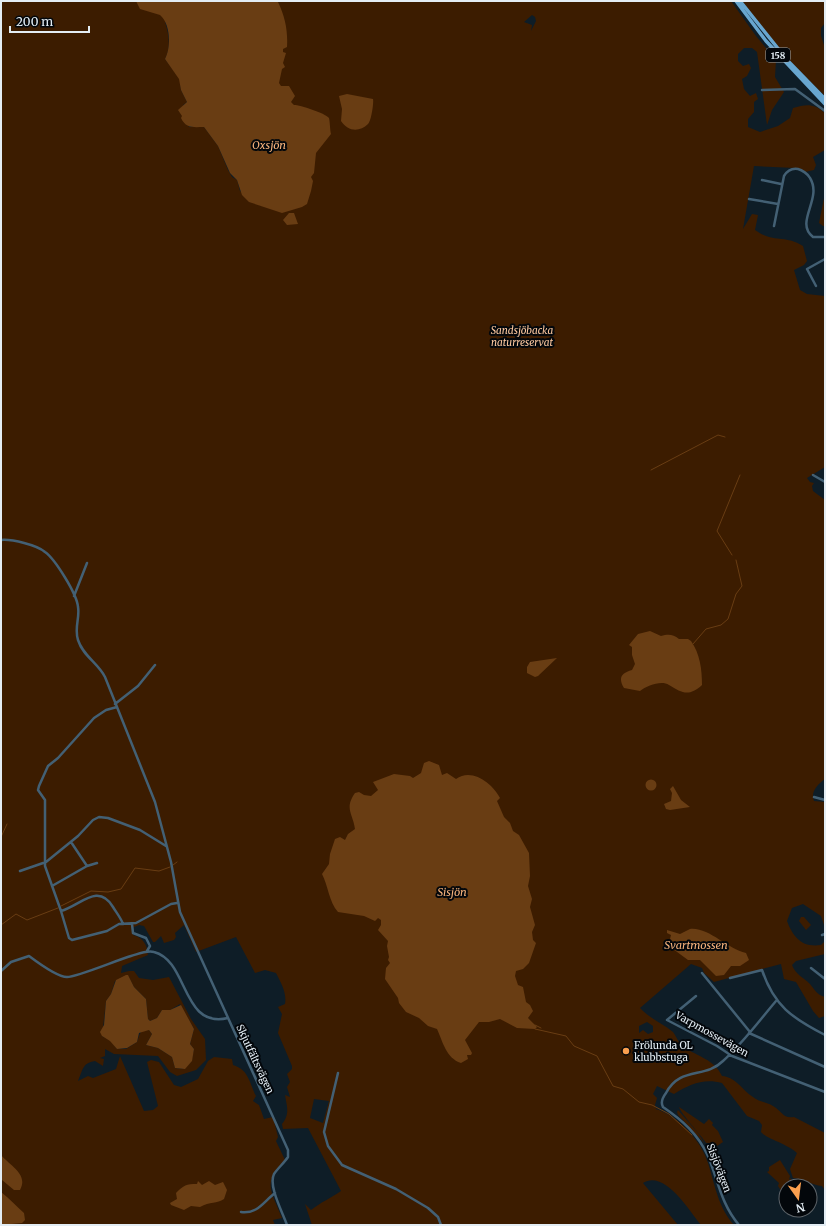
<svg xmlns="http://www.w3.org/2000/svg" width="826" height="1226" viewBox="0 0 826 1226" font-family="Merriweather,serif">
<rect width="100%" height="100%" fill="#0e1d27"/>
<path fill="#3c1c00" fill-rule="evenodd" d="M1,1H197L165,22C169,34 171,48 165,59L180,79L181,90L187,102L183,105L189,127H204L218,146L228,170L232,177L237,180L240,191L259,205L271,208L199,1H731L756,36L776,60L775,77L784,92L772,110L767,125L757,52L752,48H744L738,54V61L743,66L749,64L751,68L747,76L742,79L744,89L750,96L756,93L758,99L754,102V112L748,119V127L760,132L778,126L790,118L793,108C806,104 814,103 825,113V150L813,157L816,165L814,170L805,172L795,168L754,166L743,229L752,214L758,215L755,230C775,244 784,234 803,246L807,261L804,265L794,270L800,290L807,294L825,296V467L807,478L810,482L814,483L812,486L813,491L825,500V779C818,784 810,792 814,801L825,802V928L821,916L803,904L792,908L787,921C793,937 802,948 821,945L825,941V954L796,961L792,965C796,975 803,977 810,984C815,990 817,995 825,997V1016L819,1018L813,1011L796,982L784,979L781,964L714,982L704,973L702,968L691,964L640,1008C649,1018 662,1023 673,1032C677,1037 678,1043 684,1047C698,1057 714,1059 722,1076C736,1077 742,1090 753,1097C759,1102 767,1102 773,1106C782,1111 783,1119 794,1117L825,1133V1190L822,1186C812,1185 804,1179 793,1178L790,1169L797,1153C788,1144 765,1138 761,1132L762,1125L759,1121L747,1116L722,1083C704,1078 690,1084 674,1094L657,1086L653,1094L657,1098L655,1105L656,1109C678,1116 701,1140 708,1163C715,1185 718,1207 734,1225H701C689,1210 664,1169 643,1183L678,1225H312L305,1204L311,1210C321,1202 331,1198 341,1191L308,1128L283,1129L282,1124C290,1114 287,1107 285,1095L290,1097L287,1087L290,1082L287,1074L292,1069V1066L278,1033L282,1014L278,1007L285,1004C287,993 281,983 276,973L265,970L255,973L236,937L196,952L184,925L175,933L176,937L174,940L164,943L161,936L155,942H153L144,926L139,925L132,928L133,935C144,938 147,945 148,955L122,966L121,973L129,971H134L139,978L153,980L169,977L191,1019L205,1039L206,1060L196,1070L177,1076L170,1072L158,1056L114,1054L105,1049V1056L100,1058L104,1059L103,1066L95,1061C82,1063 83,1070 78,1081L88,1076L93,1078L116,1069L120,1056L144,1111L153,1110L158,1106L147,1062L151,1060L159,1062L174,1085L181,1087L198,1079L208,1061L214,1057L232,1059L233,1065C249,1070 249,1082 256,1096L253,1101L259,1105L264,1119L273,1117L278,1137L276,1141L285,1160C262,1184 271,1190 282,1218L273,1220L275,1225H1ZM532,15L535,17L536,21L531,31L532,25L524,22ZM128,976L134,987L146,999L148,1019L150,1021L157,1018L162,1010H170L180,1004L194,1029L190,1044L194,1049L191,1062L183,1069L175,1068L172,1057L158,1048L146,1045L152,1034L149,1030C139,1030 140,1034 137,1042L126,1049H117L111,1041L102,1036L106,1001L111,994L115,981ZM647,1022L653,1026V1032L648,1034L643,1030L639,1033V1026ZM314,1099L329,1101L323,1123L310,1118Z
M742,1H825V23L821,28V36L825,48V96L781,52Z
M825,193V226H823L819,223Z
M801,917H804L811,925L806,930L799,921Z
M679,1107L704,1124L709,1119L713,1123L712,1125L718,1131L723,1142L717,1146L715,1143H706C701,1135 681,1114 679,1107Z
M678,1110L698,1133L705,1144L678,1115L677,1112Z
M780,1160L790,1176L789,1180L791,1178L792,1186H786V1198L778,1186L779,1183L767,1172L769,1171V1167Z"/>
<path fill="#693d13" d="M136,1L278,2C285,17 288,30 287,47L283,49V52L286,53L283,63L285,67L282,69L279,83L281,86H289L295,96L291,102L294,105C300,105 325,113 329,118C330,122 330,130 331,134L316,153L314,173L311,177L313,181L311,191L307,204L302,207L282,213L249,202L242,195L237,180L230,173L218,146L204,127C194,127 186,129 181,118L182,116L178,110L187,102L181,90L179,79L165,59C171,48 171,24 160,15L140,9Z
M347,94L373,99C374,103 371,122 368,124C360,132 348,132 341,121L342,109L339,96Z
M289,213H294L298,224L287,225L283,220Z
M650,631L661,636C668,634 673,634 679,639H688L691,641C700,654 702,669 702,685C689,697 682,693 669,685C661,680 647,686 640,691L624,688C618,678 621,673 632,670L635,664L632,655V647L629,645L638,634Z
M557,658L538,676L535,677L527,673V667L530,662Z
M429,761L439,765L442,775L447,773L456,779C472,767 493,784 500,798L497,801L504,817L510,823L513,831L519,835L529,853L530,876L528,886L532,899L530,907L535,925L532,932L533,940L536,943L529,963L523,969L516,971L515,976L518,985L523,987L526,1002L530,1005L533,1011L528,1018L537,1027L535,1029L517,1028L500,1019L489,1022H479L465,1040L472,1053L471,1055H467L468,1059L461,1063C446,1058 443,1042 437,1029L428,1026L419,1018L406,1012L399,1003L398,998L385,979L386,968L390,963L388,960L389,957L387,946L388,941L378,930L381,925V920L378,918L375,921L364,916L338,912C329,902 328,885 322,874L329,864L330,854L335,839L340,837L345,840L348,834L355,829C353,813 344,809 355,793L359,792L364,795L371,796L378,790L373,782L394,774L410,776L413,778L421,773L424,763Z
M645.5 785a5.5 5.5 0 1 1 11 0a5.5 5.5 0 1 1-11 0Z
M673,786L681,800L690,807L670,810L666,809L664,804L671,801L672,793L670,789Z
M690,929C709,927 727,949 746,953L749,960L740,966H731L724,975L716,976L700,960H688L673,949L670,939L671,935L667,933V930L680,934Z
M126,975H128L134,987L146,999L148,1019L150,1021L157,1018L162,1010H170L181,1005L194,1029L190,1044L194,1049L192,1061L185,1069L175,1068L172,1057L158,1048L146,1045L152,1034L149,1030L139,1033L137,1042L127,1048L117,1049L110,1041L102,1036L100,1032L104,1025L106,1001L111,994L116,980Z
M1,1155C9,1165 29,1174 20,1190H14L2,1180Z
M198,1181L202,1185L209,1181L215,1185L223,1182L227,1190L224,1199C217,1204 210,1201 200,1207L191,1206L184,1210L171,1205L170,1203L177,1199L176,1193C184,1185 186,1184 197,1184Z
M1,1192C10,1199 16,1206 24,1213L25,1220L22,1223L1,1225Z"/>
<g fill="none" stroke-linecap="round" stroke-linejoin="round">
<path stroke="#693d13" stroke-width="1" d="M651,470L718,435L725,437
M732,555L717,531L740,475
M693,644L706,629L721,625L728,619L736,594L742,586L736,560
M1,837L7,824
M173,865L177,862
M61,906L91,891L108,892L121,889L135,868L159,871L170,867
M1,925L16,914L27,920L58,908
M535,1025L541,1028
M535,1029L566,1036L574,1046L597,1056L613,1086L623,1089L639,1102L652,1105L669,1114L692,1135"/>
<path stroke="#436074" stroke-width="2.5" d="M762,90L795,89L825,111
M762,180L781,184
M749,199L778,204
M774,226L784,176C787,171 792,168 798,169C802,170 808,174 810,178C823,199 794,222 813,237H825
M816,286L807,269L825,259
M813,475L825,482
M1,540C12,539 37,545 45,552C55,559 77,594 78,607C80,618 74,628 78,640C83,656 98,663 105,677L155,802L171,862L180,912L288,1150V1157C284,1163 278,1168 274,1174C268,1186 283,1213 287,1225
M74,596L87,563
M115,704L138,686L155,665
M814,797L825,800
M71,842L87,866
M20,871L46,862L78,836L93,820L99,817L108,818L140,830L166,846
M52,886L87,866L97,863
M61,911L45,866V800L38,790L39,786L48,766L58,758L94,718L106,710L117,707
M123,924C121,918 116,912 113,907C98,882 80,906 61,911L69,938L72,940L107,931L119,924L136,923L171,904L177,903
M132,924L133,933L146,938L150,946L147,951
M822,935L825,934
M811,968L825,979
M1,971L11,962L29,956C37,962 58,977 67,977C77,977 117,960 131,956C138,954 147,950 154,952C189,961 181,1029 228,1018
M702,973L750,1032
M730,978L762,970C774,1006 792,1018 825,1035
M696,996L667,1020L717,1046L732,1056L825,1092
M749,1033L825,1067
M338,1073L324,1132L328,1146L342,1165L396,1189L428,1208L438,1217L441,1225
M241,1212C258,1214 263,1202 275,1193
M739,1225C721,1204 718,1180 708,1156C698,1134 682,1120 663,1107C660,1102 663,1097 666,1093C680,1066 705,1079 723,1061C743,1043 759,1021 776,1001"/>
<path stroke="#68a6cf" stroke-width="3.5" d="M736,1L766,41L825,104
M740,1L788,61L825,99"/>
</g>
<circle fill="#fa9f4f" stroke="#03070b" stroke-width="1.5" cx="626" cy="1051" r="4"/>
<g text-anchor="middle" dominant-baseline="central" stroke-width="4" stroke-linejoin="round" paint-order="stroke">
<rect fill="#03070b" stroke="#a0a8ae" stroke-width="1" x="766" y="48" width="24" height="14" rx="3"/>
<g font-size="9" font-weight="bold" fill="#e3edf4">
<text x="778" y="55">158</text>
</g>
<g font-size="10" font-style="italic" fill="#ffcaa1" stroke="#03070b">
<text x="522" y="330">Sandsjöbacka<tspan x="522" dy="12">naturreservat</tspan></text>
</g>
<g font-size="10" fill="#e3edf4" stroke="#03070b">
<text transform="translate(712 1034) rotate(29)">Varpmossevägen</text>
<text transform="translate(255 1059) rotate(65)">Skjutfältsvägen</text>
<text transform="translate(719 1168) rotate(69)">Sisjövägen</text>
</g>
<g font-size="10" fill="#e3edf4" stroke="#03070b" text-anchor="start">
<text x="634" y="1045">Frölunda OL<tspan x="634" dy="12">klubbstuga</tspan></text>
</g>
<g font-size="11" font-style="italic" fill="#f7b37c" stroke="#03070b">
<text x="269" y="145">Oxsjön</text>
<text x="452" y="892">Sisjön</text>
<text x="696" y="945">Svartmossen</text>
</g>
</g>
<rect width="826" height="1226" fill="none" stroke="#e3edf4" stroke-width="4"/>
<g transform="translate(798 1198) rotate(166)"><circle r="19" fill="#03070b" stroke="#5d6368"/>
<path d="M0-3L7 15L0 10L-7 15Z" fill="#fa9f4f"/>
<text y="-6" font-size="11" font-weight="bold" text-anchor="middle" fill="#e3edf4">N</text>
</g>
<path d="M10 26v6h79v-6" fill="none" stroke="#e3edf4" stroke-width="2"/>
<text x="16" y="26" font-size="12" fill="#e3edf4" stroke="#03070b" stroke-width="3" paint-order="stroke">200 m</text>
</svg>
